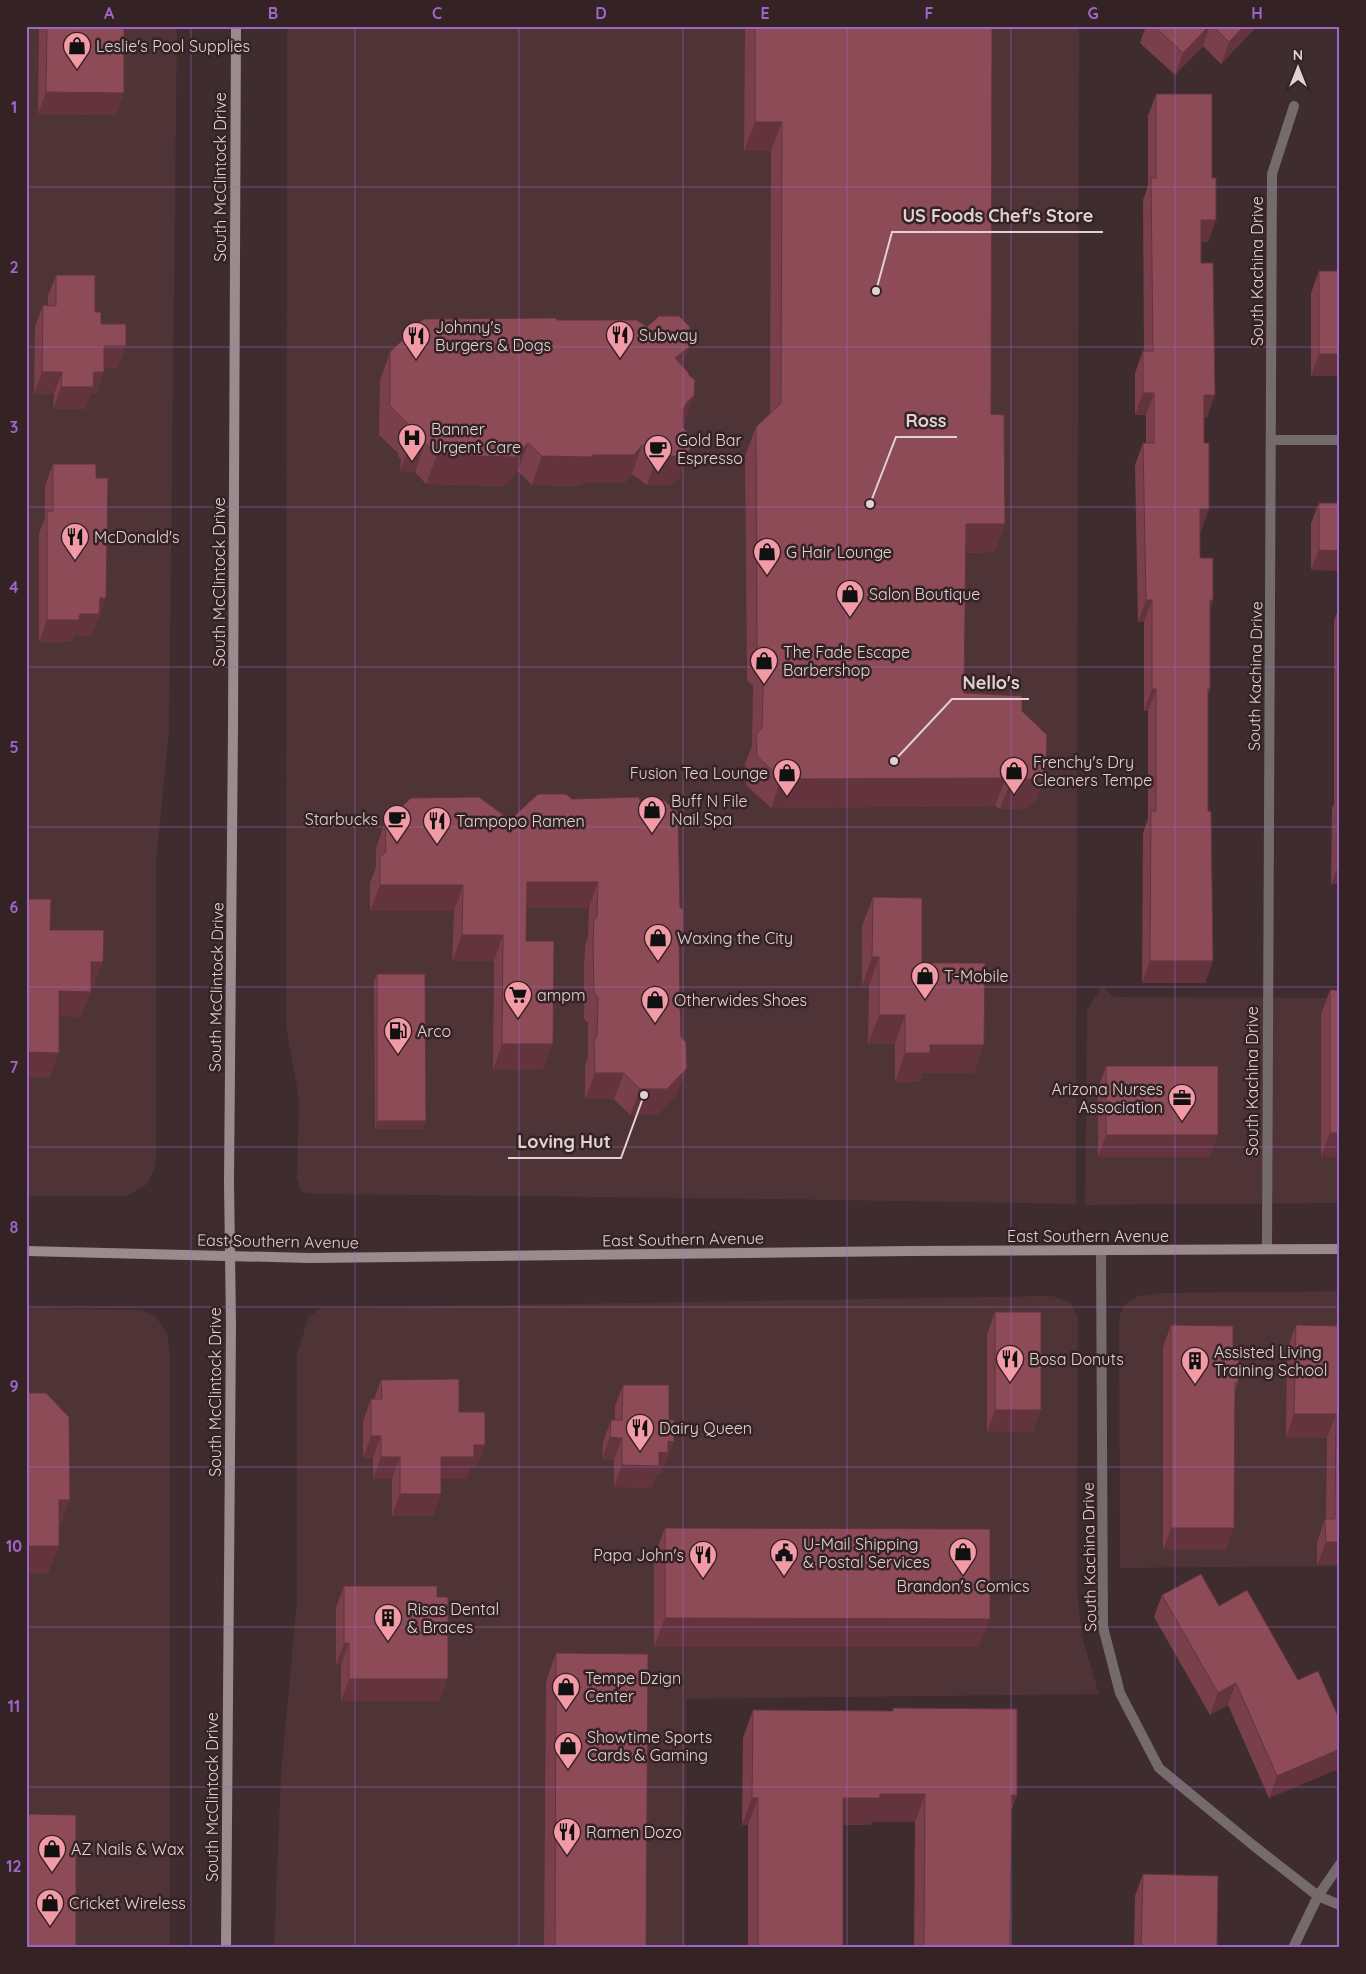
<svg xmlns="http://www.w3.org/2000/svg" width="1366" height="1974" viewBox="0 0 1366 1974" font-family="Quicksand,sans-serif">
<rect width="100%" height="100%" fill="#3f2c2e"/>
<path fill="#4e3337" d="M26,26H177L169,731L156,863V1155L154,1171L146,1185L127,1196H26Z
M287,26H1079L1076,1204L771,1199L319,1194L305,1193L301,1190L297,1178L299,1099L286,1027Z
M1102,986L1114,997L1340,998V1203L1085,1205L1087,1010Z
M1340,1291V1566L1120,1568L1119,1318L1124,1305L1138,1296L1161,1293Z
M1052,1296L1071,1303L1078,1318L1077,1590L1082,1636L1099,1694L686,1699L685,1948H274L281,1774L297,1601V1355L308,1318L321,1308Z
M26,1308L141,1310L156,1317L167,1333L170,1355V1948H26Z"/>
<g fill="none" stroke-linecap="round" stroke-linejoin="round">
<path stroke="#766b6c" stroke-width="10" d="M1272,440H1340
M1267,1249L1272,174L1294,106
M1101,1252L1103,1627L1120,1693L1159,1768L1254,1846L1318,1896L1340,1905
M1293,1948L1318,1896L1340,1864"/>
<path stroke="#9c8b8d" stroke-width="10" d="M26,1251L310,1258L910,1251L1340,1249
M226,1948L231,1325L229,1182L233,726L236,26"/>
</g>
<path fill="#79404b" d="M39,26H124V93L116,115L38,114Z
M745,26H992L991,414L1005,524L994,552L965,553L964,693L1022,711L1046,773L1036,801L1028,808L1000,809L995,806L771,808L746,785L745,764L752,746L753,686L747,680L745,456L756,427L770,413L771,151H744Z
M1146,26H1257L1221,64L1203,46L1175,75L1140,43Z
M1156,94L1208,242H1201V263L1207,417H1204L1201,531H1200V558L1213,600L1210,608V689L1208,695L1205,983H1142L1143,833L1148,819V711H1144V622H1138L1135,465L1143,443H1146V415H1135V373L1143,351H1144L1143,200L1148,186V116Z
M1319,271L1340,376H1311V293Z
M56,275L95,312L101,324L118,368H104L96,394H91L85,409H53L54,394H34L35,327L43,305H48V296Z
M557,320L647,327L689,347L682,366L684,425L683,426L679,479L670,485H647L632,474L624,483H583L581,486L532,485L518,471L505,486L426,484L415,472H400L401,459L398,456L399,454L379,435L380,380L390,352L408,335L410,329Z
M53,464L96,478L106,598L98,620H97L91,636H74L71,642H39V533L45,518V486Z
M1319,503H1340L1311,570V523Z
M1340,604V884H1331L1332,808L1334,804V621Z
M479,797L679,940L677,1094L658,1115H630L614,1099H585V1066L588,1057V1023L584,1019V967L585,946L588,937L589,908H526V941L543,1070H493L494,961H452L454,911H370V883L376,867V848L385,822Z
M873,897L922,963L974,1073H922L919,1082H895V1044H868L869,986H862V926Z
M377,974L423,1129H375L374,981Z
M1330,990L1340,1157H1321V1014Z
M1106,1066L1210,1157H1098V1088Z
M995,1312L1033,1432H987V1334Z
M1337,1322H1340V1565H1317V1542L1325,1519H1326L1327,1438H1286L1287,1349L1296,1325L1336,1326Z
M1171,1325L1233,1353L1238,1382L1235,1391L1226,1550H1163V1347Z
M381,1380L459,1412L477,1467H471L466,1479H441L433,1516H392V1479H373V1458H363V1421L371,1399H374Z
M623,1385L666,1463H664L660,1475L656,1474L651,1488L614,1487V1460L602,1459L603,1442L611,1420H615V1406Z
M665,1528L979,1647H654V1557Z
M344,1586L440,1701H341V1665H336V1608Z
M1162,1595L1219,1606L1340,1721V1768L1269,1798L1228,1705L1210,1715L1154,1617Z
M556,1653L646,1948H544L546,1681Z
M893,1708L1017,1795L1011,1811L1010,1948H914L915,1822H872L870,1825H843V1948H748V1825H742L743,1738L753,1710L893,1711Z
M1143,1874L1217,1948H1134L1135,1896Z"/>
<path fill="#63343d" d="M1209,26H1210L1203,46L1175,75L1183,53Z
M1244,26H1257L1221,64L1229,42Z
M46,92L124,93L116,115L38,114Z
M755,122H782L771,151H744Z
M1201,220H1216L1208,242H1193Z
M104,346H126L118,368H96Z
M689,347L679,375L675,358Z
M1319,354H1340V376H1311Z
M42,372H62L54,394H34Z
M94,372H104L96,394H91L85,409H53L61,387Z
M1143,393H1154L1146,415H1135Z
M1204,395H1215L1207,417H1196Z
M694,396L684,425L677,431L683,410L687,402Z
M410,443H425L415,472H400Z
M528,443L518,471L505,486L426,484L437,455Z
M642,445L632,474L624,483H583L581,486L532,485L542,456L593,455Z
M690,450L679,479L670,485H647L657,456Z
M1200,509H1209L1201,531H1192Z
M966,524H1005L994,552L955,553Z
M1319,550L1340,551V571L1311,570Z
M100,598H106L98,620H97L91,636H74L71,642H39L47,620L80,614Z
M1146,600H1152L1144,622H1138Z
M1210,600H1213L1205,622Z
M1152,689H1156L1148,711H1144Z
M1046,773L1036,801L1028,808L1000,809L1011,780Z
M1006,778L995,806L771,808L781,779Z
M1340,861V884H1331Z
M527,882H598L589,908H517Z
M380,885H463L454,911H370Z
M462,935H503L494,961H452Z
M872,957H879L869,986H862Z
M1150,961H1213L1205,983H1142Z
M91,962H103L94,987H82Z
M59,991L91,992L81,1017L50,1016Z
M879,1015H905L895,1044H868Z
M502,1044H553L543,1070H493Z
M930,1045H984L974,1073H922L919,1082H895L905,1053Z
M26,1052L59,1053L50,1078H26Z
M687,1068L677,1094L658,1115H630L640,1089Z
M595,1073H624L614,1099H585Z
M377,1121H426L423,1129H375Z
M1330,1133H1340V1157H1321Z
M1106,1135H1218L1210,1157H1098Z
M995,1410H1041L1033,1432H987Z
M1294,1414H1336L1327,1438H1286Z
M371,1436H381L373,1458H363Z
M610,1437L622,1438L614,1460L602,1459Z
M668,1441L674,1442L666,1463H664L660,1475L656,1474L651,1488L614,1487L622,1465L659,1452Z
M474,1445H485L477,1467H471L466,1479H433L441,1457Z
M381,1457H400L392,1479H373Z
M400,1494H441L433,1516H392Z
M59,1500H70L60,1527H48Z
M1171,1528H1234L1226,1550H1163Z
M1326,1542H1340V1565H1317Z
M26,1546H59L48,1574H26Z
M665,1618L990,1619L979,1647H654Z
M344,1643H349L341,1665H336Z
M349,1679H448L440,1701H341Z
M1236,1683L1228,1705L1210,1715L1218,1693Z
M1340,1749V1768L1269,1798L1277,1776Z
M880,1794H925L915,1822H872L870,1825H833L843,1798Z
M1011,1795H1017L1007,1822Z
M752,1798H758L748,1825H742Z"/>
<path fill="#8d4b57" stroke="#63343d" d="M47,26H124V93L46,92Z
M755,26H992L991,414L1004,415L1005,524H966L964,693L1022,696V711L1047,735L1046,773L1039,779L1011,780L1006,778L781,779L757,756L756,735L762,727L764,657L757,651L756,427L781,403L782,122H755Z
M1154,26H1209L1183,53Z
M1213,26H1244L1229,42Z
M1156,94H1212V178H1216V220H1201V263H1213L1215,395H1204V443H1209V509H1200V558H1213V600H1210V689H1208V811H1211L1213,961H1150L1151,811H1156V689H1152V600H1146L1143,443H1154V393H1143V351H1153L1151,178H1156Z
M1319,271H1340V354H1319Z
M56,275H95V312H101V324H126V346H104V372H94L93,387H61L62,372H42L43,305L56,306Z
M659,316H679L690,327L689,347L675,358L688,372L689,375L695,380L694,396L687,402L683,410V428L690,434V450L680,456H657L642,445L634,455H593L591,457L542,456L528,443L516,457L437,455L425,443H410L412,430L409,428V425L390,406V352L410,333V329L424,319L556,318L557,320H637L647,327Z
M53,464H96V478H108L106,598H100L99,614H80L79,620H47V511H53Z
M1319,503H1340V551L1319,550Z
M538,794H566L572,799L638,797L641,801L664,800L678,813L680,907L683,910V930L679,934L680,1003L681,1037L686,1042L687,1068L667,1089H640L624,1073H595L594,1040L597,1036L598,997L594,993L593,941L594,920L597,917L598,882H527L526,941H554L553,1044H502L503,935H462L463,885H380V857L386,852L385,822L411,798L479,797L510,820Z
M873,897L922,898V963H985L984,1045H930V1053H905V1015H879V957H872Z
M26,899H51L50,930H104L103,962H91V992L59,991V1053L26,1052Z
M377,974H425L426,1121H377Z
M1330,990H1340V1133H1330Z
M1106,1066H1218V1135H1106Z
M995,1312H1041V1410H995Z
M1337,1322H1340V1542H1326L1325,1519H1335L1336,1414H1294L1296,1325L1337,1326Z
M1171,1325L1233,1326V1353H1239L1238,1382H1235L1234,1528H1171Z
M459,1379V1412H485V1445H474V1457H441V1494H400V1457H381V1436H371V1399H382L381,1380Z
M623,1385H669V1420H674V1442L668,1441V1453L659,1452V1466L622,1465V1438L610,1437L611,1420H622Z
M26,1393H46L69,1417L70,1500H59V1546H26Z
M665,1528L990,1529V1619L665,1618Z
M1201,1574L1219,1606L1247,1590L1298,1680L1318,1671L1340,1721V1749L1277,1776L1236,1683L1218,1693L1162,1595Z
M344,1586H437V1597H448V1679H349V1643H344Z
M556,1653L648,1654L646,1948H555Z
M893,1708L1017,1709V1795H1011L1010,1948H924L925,1794H880V1798H843V1948H758V1798H752L753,1710L893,1711Z
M26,1814L76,1815V1948H26Z
M1143,1874L1218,1876L1217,1948H1141Z"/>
<path fill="none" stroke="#9e66c6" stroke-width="1" stroke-opacity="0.55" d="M191,26V1948M355,26V1948M519,26V1948M683,26V1948M847,26V1948M1011,26V1948M1175,26V1948M26,187H1340M26,347H1340M26,507H1340M26,667H1340M26,827H1340M26,987H1340M26,1147H1340M26,1307H1340M26,1467H1340M26,1627H1340M26,1787H1340"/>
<defs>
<symbol id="shop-pin" viewBox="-11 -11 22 30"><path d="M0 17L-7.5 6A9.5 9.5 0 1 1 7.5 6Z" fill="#f39aa7" stroke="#352225"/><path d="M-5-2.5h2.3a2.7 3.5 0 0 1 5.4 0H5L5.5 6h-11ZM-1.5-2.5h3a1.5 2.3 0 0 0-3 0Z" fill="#111"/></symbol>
<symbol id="restaurant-pin" viewBox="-11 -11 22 30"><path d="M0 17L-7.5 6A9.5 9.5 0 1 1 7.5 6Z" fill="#f39aa7" stroke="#352225"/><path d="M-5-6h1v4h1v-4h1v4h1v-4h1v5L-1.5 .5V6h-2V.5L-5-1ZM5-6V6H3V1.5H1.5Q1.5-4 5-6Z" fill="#111"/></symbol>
<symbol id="hospital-pin" viewBox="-11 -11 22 30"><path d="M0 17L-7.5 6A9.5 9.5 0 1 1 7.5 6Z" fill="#f39aa7" stroke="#352225"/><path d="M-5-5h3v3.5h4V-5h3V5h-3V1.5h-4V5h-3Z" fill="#111"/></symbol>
<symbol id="cafe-pin" viewBox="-11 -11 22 30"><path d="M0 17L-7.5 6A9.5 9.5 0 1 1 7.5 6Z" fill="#f39aa7" stroke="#352225"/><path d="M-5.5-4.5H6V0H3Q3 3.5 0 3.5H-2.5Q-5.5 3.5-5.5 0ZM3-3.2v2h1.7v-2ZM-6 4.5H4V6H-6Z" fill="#111"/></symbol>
<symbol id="supermarket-pin" viewBox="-11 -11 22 30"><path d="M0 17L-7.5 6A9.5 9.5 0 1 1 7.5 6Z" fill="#f39aa7" stroke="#352225"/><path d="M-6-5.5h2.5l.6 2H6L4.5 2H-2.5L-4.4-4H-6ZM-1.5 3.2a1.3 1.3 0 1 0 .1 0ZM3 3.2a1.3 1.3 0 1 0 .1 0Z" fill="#111"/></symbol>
<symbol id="fuel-pin" viewBox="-11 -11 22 30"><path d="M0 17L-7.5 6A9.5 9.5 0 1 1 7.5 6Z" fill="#f39aa7" stroke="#352225"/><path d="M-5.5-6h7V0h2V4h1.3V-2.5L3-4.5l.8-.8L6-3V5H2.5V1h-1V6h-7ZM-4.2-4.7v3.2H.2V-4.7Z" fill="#111"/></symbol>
<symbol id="office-pin" viewBox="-11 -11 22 30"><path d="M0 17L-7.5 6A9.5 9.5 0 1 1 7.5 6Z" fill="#f39aa7" stroke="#352225"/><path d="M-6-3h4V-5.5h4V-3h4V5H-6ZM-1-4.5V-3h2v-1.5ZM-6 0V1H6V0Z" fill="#111"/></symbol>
<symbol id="building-pin" viewBox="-11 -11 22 30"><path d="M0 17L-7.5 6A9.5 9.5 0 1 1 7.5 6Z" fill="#f39aa7" stroke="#352225"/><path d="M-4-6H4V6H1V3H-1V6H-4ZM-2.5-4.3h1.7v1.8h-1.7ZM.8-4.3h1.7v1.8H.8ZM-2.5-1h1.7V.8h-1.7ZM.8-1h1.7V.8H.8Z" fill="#111"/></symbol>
<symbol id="civic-pin" viewBox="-11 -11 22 30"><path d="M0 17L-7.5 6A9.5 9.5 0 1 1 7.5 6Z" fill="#f39aa7" stroke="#352225"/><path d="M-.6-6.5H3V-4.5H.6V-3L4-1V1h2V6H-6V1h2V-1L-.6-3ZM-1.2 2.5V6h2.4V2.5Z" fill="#111"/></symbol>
</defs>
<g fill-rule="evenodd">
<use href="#shop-pin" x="61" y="30" width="32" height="43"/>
<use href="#restaurant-pin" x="604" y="319" width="32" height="43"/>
<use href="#restaurant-pin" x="400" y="320" width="32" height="43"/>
<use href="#hospital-pin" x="396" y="422" width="32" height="43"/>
<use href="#cafe-pin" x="642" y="433" width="32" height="43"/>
<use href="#restaurant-pin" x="59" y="521" width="32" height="43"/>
<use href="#shop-pin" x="751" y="536" width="32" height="43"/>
<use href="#shop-pin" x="834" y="578" width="32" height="43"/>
<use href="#shop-pin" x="748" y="645" width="32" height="43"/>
<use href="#shop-pin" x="998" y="755" width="32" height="43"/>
<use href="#shop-pin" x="771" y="757" width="32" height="43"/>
<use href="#shop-pin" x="636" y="794" width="32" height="43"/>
<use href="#cafe-pin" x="381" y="803" width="32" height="43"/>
<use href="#restaurant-pin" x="421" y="805" width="32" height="43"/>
<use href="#shop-pin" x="642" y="922" width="32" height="43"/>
<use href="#shop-pin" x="909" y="960" width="32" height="43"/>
<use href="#supermarket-pin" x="502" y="979" width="32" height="43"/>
<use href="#shop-pin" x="639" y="984" width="32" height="43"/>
<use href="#fuel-pin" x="382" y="1015" width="32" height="43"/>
<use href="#office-pin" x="1166" y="1082" width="32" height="43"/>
<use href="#restaurant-pin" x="994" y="1343" width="32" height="43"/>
<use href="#building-pin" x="1179" y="1345" width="32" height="43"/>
<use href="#restaurant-pin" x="624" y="1412" width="32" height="43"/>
<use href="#shop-pin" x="947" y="1536" width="32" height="43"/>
<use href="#civic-pin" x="768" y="1537" width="32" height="43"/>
<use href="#restaurant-pin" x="687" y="1539" width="32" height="43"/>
<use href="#building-pin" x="372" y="1602" width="32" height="43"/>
<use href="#shop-pin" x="550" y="1671" width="32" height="43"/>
<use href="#shop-pin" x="552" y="1730" width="32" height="43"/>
<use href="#restaurant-pin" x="551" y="1816" width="32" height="43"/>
<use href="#shop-pin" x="36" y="1833" width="32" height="43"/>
<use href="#shop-pin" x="34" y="1887" width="32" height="43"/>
</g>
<g text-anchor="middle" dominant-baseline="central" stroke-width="5" stroke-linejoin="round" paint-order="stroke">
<g font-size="16" fill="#e0d2d4" stroke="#352225" text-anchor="start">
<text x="96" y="46">Leslie's Pool Supplies</text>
<text x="435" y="327">Johnny's<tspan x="435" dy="18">Burgers &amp; Dogs</tspan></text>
<text x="639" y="335">Subway</text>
<text x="431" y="429">Banner<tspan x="431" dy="18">Urgent Care</tspan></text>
<text x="677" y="440">Gold Bar<tspan x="677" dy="18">Espresso</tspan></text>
<text x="94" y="537">McDonald's</text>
<text x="786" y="552">G Hair Lounge</text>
<text x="869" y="594">Salon Boutique</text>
<text x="783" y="652">The Fade Escape<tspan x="783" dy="18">Barbershop</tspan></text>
<text x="1033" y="762">Frenchy's Dry<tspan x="1033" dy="18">Cleaners Tempe</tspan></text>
<text x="768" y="773" text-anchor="end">Fusion Tea Lounge</text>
<text x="671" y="801">Buff N File<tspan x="671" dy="18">Nail Spa</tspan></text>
<text x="378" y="819" text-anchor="end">Starbucks</text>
<text x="456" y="821">Tampopo Ramen</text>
<text x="677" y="938">Waxing the City</text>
<text x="944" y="976">T-Mobile</text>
<text x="537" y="995">ampm</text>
<text x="674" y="1000">Otherwides Shoes</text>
<text x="417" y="1031">Arco</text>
<text x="1163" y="1089" text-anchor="end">Arizona Nurses<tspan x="1163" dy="18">Association</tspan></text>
<text x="1214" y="1352">Assisted Living<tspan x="1214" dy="18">Training School</tspan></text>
<text x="1029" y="1359">Bosa Donuts</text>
<text x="659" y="1428">Dairy Queen</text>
<text x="803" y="1544">U-Mail Shipping<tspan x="803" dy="18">&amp; Postal Services</tspan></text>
<text x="684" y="1555" text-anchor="end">Papa John's</text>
<text x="963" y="1586" text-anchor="middle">Brandon's Comics</text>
<text x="407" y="1609">Risas Dental<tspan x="407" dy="18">&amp; Braces</tspan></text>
<text x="585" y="1678">Tempe Dzign<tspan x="585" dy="18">Center</tspan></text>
<text x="587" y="1737">Showtime Sports<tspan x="587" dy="18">Cards &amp; Gaming</tspan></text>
<text x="586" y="1832">Ramen Dozo</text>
<text x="71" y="1849">AZ Nails &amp; Wax</text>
<text x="69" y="1903">Cricket Wireless</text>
</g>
<g font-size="16" fill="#e0d2d4" stroke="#352225">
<text transform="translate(220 177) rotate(-90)">South McClintock Drive</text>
<text transform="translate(1257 271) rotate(-90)">South Kachina Drive</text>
<text transform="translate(219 582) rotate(-90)">South McClintock Drive</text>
<text transform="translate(1255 676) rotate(-89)">South Kachina Drive</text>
<text transform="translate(216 987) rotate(-89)">South McClintock Drive</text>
<text transform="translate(1252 1081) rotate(-90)">South Kachina Drive</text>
<text x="1088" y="1236">East Southern Avenue</text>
<text transform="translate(683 1239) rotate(-1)">East Southern Avenue</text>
<text transform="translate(278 1241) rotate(1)">East Southern Avenue</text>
<text transform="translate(215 1392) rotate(-90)">South McClintock Drive</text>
<text transform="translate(1089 1557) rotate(-91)">South Kachina Drive</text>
<text transform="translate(212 1797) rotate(-90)">South McClintock Drive</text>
</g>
</g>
<path fill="none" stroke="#e0d2d4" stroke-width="2" d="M876 291L892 232H1103M870 504L896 437H957M894 761L952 699H1029M644 1095L621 1158H508"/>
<g fill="#e0d2d4" stroke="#352225" stroke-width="2">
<circle cx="876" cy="291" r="5"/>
<circle cx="870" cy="504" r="5"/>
<circle cx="894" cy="761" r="5"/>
<circle cx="644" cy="1095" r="5"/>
</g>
<g font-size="18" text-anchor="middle" font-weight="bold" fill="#e0d2d4" stroke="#352225" stroke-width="5" stroke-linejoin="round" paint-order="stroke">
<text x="998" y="222">US Foods Chef's Store</text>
<text x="926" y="427">Ross</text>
<text x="991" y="689">Nello's</text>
<text x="564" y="1148">Loving Hut</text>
</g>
<rect width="1366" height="1974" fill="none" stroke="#352225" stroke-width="55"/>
<g transform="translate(1298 68)" stroke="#352225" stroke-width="4" paint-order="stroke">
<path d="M0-4L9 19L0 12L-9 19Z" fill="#e0d2d4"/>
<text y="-8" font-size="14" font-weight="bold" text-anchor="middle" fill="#e0d2d4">N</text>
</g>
<rect x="28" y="28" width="1310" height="1918" fill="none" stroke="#9e66c6" stroke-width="2"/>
<g font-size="16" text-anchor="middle" font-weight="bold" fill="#9e66c6">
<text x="109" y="19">A</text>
<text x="273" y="19">B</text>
<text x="437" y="19">C</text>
<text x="601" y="19">D</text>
<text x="765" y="19">E</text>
<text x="929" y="19">F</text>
<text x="1093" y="19">G</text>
<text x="1257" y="19">H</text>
<text x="14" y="113">1</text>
<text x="14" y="273">2</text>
<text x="14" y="433">3</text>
<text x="14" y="593">4</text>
<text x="14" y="753">5</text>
<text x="14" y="913">6</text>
<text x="14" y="1073">7</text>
<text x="14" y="1233">8</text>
<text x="14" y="1392">9</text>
<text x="14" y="1552">10</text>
<text x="14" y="1712">11</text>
<text x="14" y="1872">12</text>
</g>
</svg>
